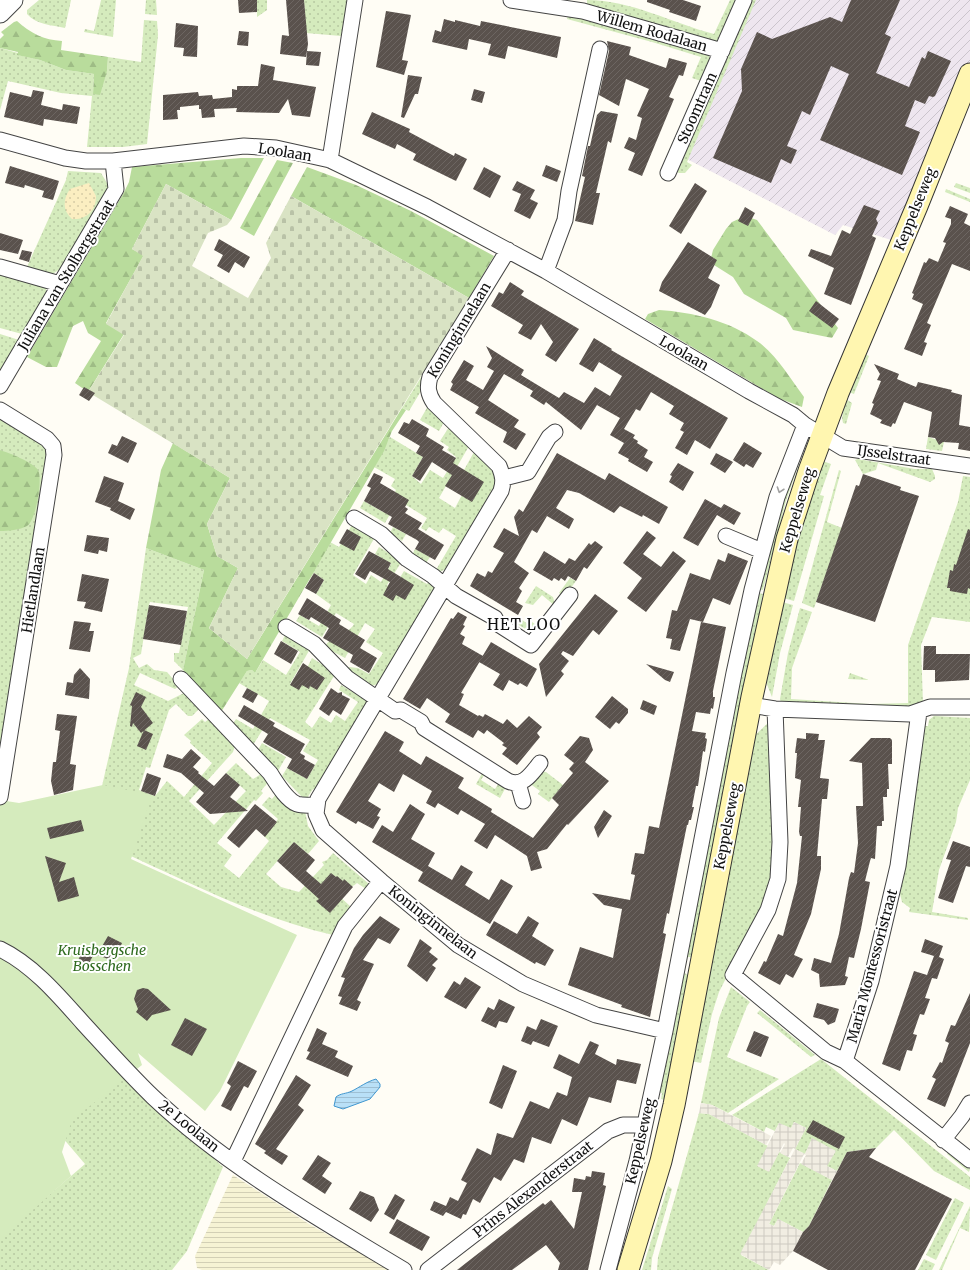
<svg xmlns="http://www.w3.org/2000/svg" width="970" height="1270" viewBox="0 0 970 1270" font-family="Merriweather,serif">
<defs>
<pattern id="industrial-furrows" width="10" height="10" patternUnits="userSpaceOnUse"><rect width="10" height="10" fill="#eee6ef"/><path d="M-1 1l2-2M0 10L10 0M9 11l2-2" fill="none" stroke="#cbc4cc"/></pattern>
<pattern id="farmland-rules" width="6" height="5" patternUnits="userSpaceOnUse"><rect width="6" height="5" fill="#f6f3d4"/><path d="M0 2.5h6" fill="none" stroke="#d2cfb5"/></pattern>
<pattern id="grass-dots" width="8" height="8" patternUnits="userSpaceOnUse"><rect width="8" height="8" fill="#d5ebbd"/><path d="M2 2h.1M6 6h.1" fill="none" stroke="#b6c8a1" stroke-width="1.8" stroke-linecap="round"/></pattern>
<pattern id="forest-firs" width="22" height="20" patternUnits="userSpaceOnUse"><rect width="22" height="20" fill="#b9dc9c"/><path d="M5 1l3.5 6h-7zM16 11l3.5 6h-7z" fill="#9ebc85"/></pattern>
<pattern id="sand-dots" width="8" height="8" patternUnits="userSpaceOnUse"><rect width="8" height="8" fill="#fbeec1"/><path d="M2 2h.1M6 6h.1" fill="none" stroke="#d6cba5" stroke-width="1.8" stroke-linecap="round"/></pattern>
<pattern id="cemetery-stones" width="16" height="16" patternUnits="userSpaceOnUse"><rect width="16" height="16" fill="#d9e3c4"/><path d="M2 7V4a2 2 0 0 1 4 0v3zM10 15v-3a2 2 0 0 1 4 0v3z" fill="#b9c2a7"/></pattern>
<pattern id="plaza-grid" width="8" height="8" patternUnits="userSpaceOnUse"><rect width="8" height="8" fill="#f1ede2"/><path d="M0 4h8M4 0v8" fill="none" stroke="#cecac1"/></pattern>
<pattern id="water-rules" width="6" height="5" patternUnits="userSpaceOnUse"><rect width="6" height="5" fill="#b9e0f7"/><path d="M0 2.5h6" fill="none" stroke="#9ebfd3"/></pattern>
<pattern id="building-hatch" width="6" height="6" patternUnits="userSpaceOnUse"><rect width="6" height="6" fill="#5a524d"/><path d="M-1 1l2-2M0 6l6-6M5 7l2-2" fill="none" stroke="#6d6662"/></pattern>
</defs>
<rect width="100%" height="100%" fill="#fffdf5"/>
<path fill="url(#industrial-furrows)" d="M744,0H970V84L904,244L843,225L835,235L677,154Z"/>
<path fill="url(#farmland-rules)" d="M233,1175L309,1224L390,1270H202L197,1268L195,1256Z"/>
<path fill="url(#grass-dots)" d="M39,0H71L65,28C52,25 37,25 27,14V10Z
M101,0H116L113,37L84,32L85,29L94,31Z
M146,0H156L157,15L145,14Z
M257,0H267V10L257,17Z
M304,0H348L341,36L306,33Z
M587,0C631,0 672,23 714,34L730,0H738L720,40L716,42L587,8Z
M751,0H756L687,162L692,165L685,173H679L675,171L707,96H710L714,87L712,86Z
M568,15L709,55L710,59L701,81L692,78L701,57L652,42L567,19Z
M144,20L157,21L158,35L147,144L123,147H87L92,96L61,93L8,81L0,110V48L18,53V55L40,60L66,70L94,74L93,94L107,71L108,57L141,62Z
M68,171L101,173L110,188L60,269L51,275L26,269L66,180Z
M956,183L970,188V193L954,187Z
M946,189L970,199V202L945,192Z
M0,273L46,287V295L22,334L0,328Z
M0,334L19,340L0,374Z
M865,354L869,356L854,394L849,392Z
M423,374H424L421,391L409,411L402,408Z
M846,399L852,403L846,424L843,423L842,418Z
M428,406L444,422L439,431L420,420Z
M0,415L46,444L48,450L0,764Z
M449,427L469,446L439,498L455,508L464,491V470L474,452L495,472L498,482L449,568L439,572L436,570L456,536L443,528L439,533L429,527L426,531L421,528L427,518L398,500L385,523L360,508L364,501L383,512L396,490L391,486L395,479L374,467L390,437L423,457L412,476L421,484L430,470L443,478L456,457L447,450L449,447L440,441Z
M928,437L944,442L942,451L926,449Z
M805,446L786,501L763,590L757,589L772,529Z
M858,459L915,469H932L935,476V479L930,482L878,463L876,470L863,474L855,460Z
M823,461L831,464L820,495L824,496L794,601L783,598L807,504Z
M839,470L841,471L827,522L842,528L814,608L802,603Z
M963,476L970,477V622L932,617L921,645L923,704L913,708L781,703L780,699L788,653L800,608L812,612L792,668L791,699L870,704L908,703V645L958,502Z
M353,523L375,537L353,575L366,584L371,575L381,582L391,564L375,554L379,547L402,561L387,585L393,589L404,571L427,584L431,578L437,588L378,684C368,688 362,682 353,677L355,674L348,669L349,667L358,668L369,674L383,653L366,642L375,629L365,623L345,658L328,649L326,645C333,634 348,635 354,624L336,613L322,637L296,621L300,615L319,626L331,605L316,594L324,580L314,573L304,587L330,542L339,547Z
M393,527L406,534L402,541L390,533Z
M146,548L204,570L183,670L174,661V653H179L188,607L150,602L149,605L141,654L133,658L139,668L147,664L154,670L167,672L179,686L175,689L140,673L134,685L168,701L184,693L199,709L192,716H188L176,704L169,710L150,768L146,767L139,790L155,796L167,781L184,797L212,763L190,743L191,741L184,735L202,719L205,722L209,719L235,746L233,752L189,801L214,825L246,791L226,773L236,763L253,779L261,774L269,781L261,791L263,793L256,801L254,800L217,843L232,855L224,866L239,878L269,841L264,836L278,819L262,805L269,797L272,799L277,793L305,811L308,826L319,841L308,854L294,842L266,874L281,887L299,892L324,865L322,862L327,860L333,853L369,884L366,889L357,883C351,889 342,887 337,894L351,907L333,935C257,918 188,882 118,850L102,786L129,668Z
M415,549L430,557L426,563L412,555Z
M570,578L576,581L570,589L562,595L559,593Z
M536,586L553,597L555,604L554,605L542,595L533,605L525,603Z
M755,592L763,594L693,957H686Z
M782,602L793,605L780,653L772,697L764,677Z
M517,616L529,625L532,622L536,625L542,619L543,620L532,633L514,622Z
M285,635L310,649L290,684L300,682L312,658L336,673L305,722L312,728L320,716L331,723L336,715L345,721L358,702L339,690L341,685L361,697L363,694L367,701L317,791L313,789L307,798L301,796L282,776L287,768L307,779L318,760L303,751L310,740L270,718L253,745L233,724L236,719L253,729L269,701L239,683L247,671L252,670L255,673L263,660L286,675L300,652L282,641Z
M850,673L869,680L848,679Z
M934,716L970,718V780L958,808L956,822L939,870L932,912L968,918V920L909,912L910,908L902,902L900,894L897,893L924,726H928L929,720Z
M770,721L775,857L768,895L719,992L712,1014L701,1063L691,1061L753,737Z
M262,743L286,757L278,771L258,750Z
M484,770L486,772L481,780L495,789L500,781L506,787L500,798L476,784Z
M540,772H546L563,785L549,802L538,794L540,791L529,783Z
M685,973L689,977L665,1100L661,1099L662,1093L657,1092L683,974Z
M731,987L750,1002L747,1006L727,1057L779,1079L728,1113L712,1105L701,1103L719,1018Z
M760,1010L815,1055L811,1057L757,1013Z
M821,1059L970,1177V1190L934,1171L894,1130L876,1148L847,1152L837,1171L827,1166L812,1139L805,1154L795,1149L806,1128L794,1122L791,1129L779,1123L775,1131L766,1127L764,1132L732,1115Z
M118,1070L223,1167L187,1251L172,1270H0V1237L85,1164L56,1130Z
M699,1113L709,1114L768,1146L758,1166L769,1171L779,1152L790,1158L741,1255L769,1270H657L658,1257Z
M949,1151L970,1168L969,1172L947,1154Z
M800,1163L832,1180L809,1226L803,1232L778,1219L774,1226L769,1224Z
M668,1186L672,1189L652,1258L651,1270H642Z
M955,1198L964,1203L936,1260L926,1255Z
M970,1206L969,1232L960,1228L942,1270H939Z
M924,1259L935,1264L932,1270H918Z"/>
<path fill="url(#forest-firs)" d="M17,21C30,33 44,40 62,41L61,50L108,57L107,71L100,95L93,94L94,74L66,70L40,60L17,55L18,52L0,48V39L4,35L1,32L14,22Z
M241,158H264L231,220L166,184L132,249L144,255L106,323L124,334L88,392L75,383L101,341L88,333L83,321L73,326L57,367H46L27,357L123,194L129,182L132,167Z
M277,160L293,163L254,236L240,228Z
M307,167L356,185L411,211L494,256L469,298L291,196Z
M745,216L757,220L838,328L832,338L793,330L786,318L744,294L733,277L714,265L711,258L713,250L726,229L732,222Z
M659,310C692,312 730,321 757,341C776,354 790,378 804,397L802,407L778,398L645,319L648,314Z
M402,408L406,410L392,431L384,451L255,673L252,670L247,671L221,712L183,670L204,570L146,548L161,470L173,443L230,478L207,524L217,556L238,568L209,628L247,659Z
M0,450C9,453 33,462 38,470C43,478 36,521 27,526C20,530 8,531 0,531Z"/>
<path fill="url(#sand-dots)" d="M89,183L96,196C96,211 86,220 72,219C62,210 63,199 70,189Z"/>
<path fill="url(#cemetery-stones)" d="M166,184L231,220L227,225L208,233L192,266L248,298L271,258L266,243L291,196L469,298L247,659L209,628L238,568L217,556L207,524L230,478L88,392L124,335L106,324L143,256L132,249Z"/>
<path fill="#d5ebbd" d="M103,785L152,795L131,859L297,935L220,1091L205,1111L138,1053L142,1065L72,1120L62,1152L71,1176L0,1239V800L19,803Z"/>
<path fill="url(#plaza-grid)" d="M701,1103L712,1105L771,1136L766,1145L709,1114L699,1113Z
M794,1122L806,1128L795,1149L805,1154L812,1138L836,1151L827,1166L837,1171L832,1180L801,1164L806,1155L804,1154L769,1224L774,1226L778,1219L803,1232L794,1250L780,1265L774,1262L769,1270L740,1254L795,1149L793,1148L788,1157L780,1153L785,1144L784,1143L769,1172L757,1166L779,1123L791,1128Z"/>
<path fill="url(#water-rules)" stroke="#3f96cf" d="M376,1079L380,1084V1087L370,1099L343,1109L334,1106L336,1097C341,1093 346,1094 352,1091C360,1087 366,1082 376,1079Z"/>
<path fill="url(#building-hatch)" d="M238,0H257V12L239,13Z
M286,0H304L308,44L306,57L280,54L282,35L289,36Z
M647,0H683L701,6L696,21L669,12L670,10L647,2Z
M851,0H900L885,34L891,37L876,73L909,87L922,57L925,59L928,51L951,61L935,96L933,97L929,96L925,104L915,100L905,126L920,132L902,175L820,140L849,74L831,66L810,115L802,111L787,146L797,150L791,164L781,159L771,183L713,158L742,91L741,69L757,32L772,39L830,17L842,22Z
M386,11L411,15L402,60L408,61L404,75L376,67Z
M444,19L455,22V20L480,26L481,21L561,37L557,58L508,46L505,59L488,55L491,44L469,39L467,50L432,42L435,30L441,32Z
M176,23L198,26L197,57L183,56L184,48L174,47Z
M239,31L249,32L248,46L237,45Z
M607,41L631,47L629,55L666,68L669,58L687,63L683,76L679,75L669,97L674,99L642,176L628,170L635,153L624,148L629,137L636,140L642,118L637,116L649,89L626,79L619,106L599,95L609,51Z
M307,51L321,52L319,66L306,65Z
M261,64L275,67L273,80L316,87L310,117L292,115L288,99L279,113L236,112L237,108L214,109L215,117L202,118L201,109H199V105L180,107V110H177L178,119L163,120V95L198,92L199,96L212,95L213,99L232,97V89L237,90V86H258Z
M408,75L422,77L418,94H415L404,118L401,117Z
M474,89L485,92L482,103L471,100Z
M33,90L44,92L41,105L62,110L63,104L80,107L77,124L44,119L43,126L4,117L10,92L31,97Z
M601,111L618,114L611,143L608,141L596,193H600L593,225L575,221L585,177L582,176L588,146H590L597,115Z
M372,112L410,129L409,132L454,156L455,153L467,159L456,181L413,160L416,154L397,144L395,149L362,134Z
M546,165L561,171L557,182L542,176Z
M10,166L59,181L53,200L42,197L44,191L25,185L24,188L5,183Z
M484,167L501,176L490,198L473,189Z
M517,181L535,190L530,199L538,203L530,219L514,211L521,194L512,190Z
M695,183L707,191L681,234L669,226Z
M864,205L880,211L876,219L878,223L872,236L876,238L851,305L824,294L834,268L808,256L811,249L831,256L842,230L850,234Z
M950,206L968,214L964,223L970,226V271L952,264L927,323L931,325L924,342L927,343L922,356L904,349L923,304L912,299L914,294L912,293L924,262L926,263L929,258L938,262L946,243L943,242L951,224V219L945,217Z
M745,207L755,213L748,226L738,221Z
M0,233L23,240L18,254L0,250Z
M219,239L250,257L244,268L235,262L229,273L217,266L223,255L214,250Z
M688,242L717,260L708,278L720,285L711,307L705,315L659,291L662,282Z
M22,250L32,252L29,262L19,259Z
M510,282L524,291L521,295L579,329L556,362L545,355L553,342L541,324L531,340L518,333L523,325L491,306L499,292L503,294Z
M816,301L839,319L832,328L809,311Z
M594,338L612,349L611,350L728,418L710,449L695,440L687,455L675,448L684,432L680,430L684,423L669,414L674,406L651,392L640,411L636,409L624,429L635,435L633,438L638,441L637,443L648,450L644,457L653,462L647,472L628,461L629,459L618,453L624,443L610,435L620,418L597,405L581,430L546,402L544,405L530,396L533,391L504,374L488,400L519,420L514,427L526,434L516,450L503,442L507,432L475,413L479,407L450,390L453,384L451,382L464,360L474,366L466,380L483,390L494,371L487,367L492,358L486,346L524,370L521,375L559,398L564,392L584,403L595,387L610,396L622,376L599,362L593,372L579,364Z
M874,364L899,374L897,379L916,387L918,382L952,390L951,392L962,395L959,425L970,427V451L958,449L959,443L943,442L939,445L935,438L928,437L932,412L904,402L895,424L893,423L891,427L880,423L882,420L870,414L874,404L872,403L881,381L877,380L880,374Z
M84,387L95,393L89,401L79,395Z
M412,419L429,429L426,436L444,447L442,450L456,458L453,463L484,482L472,502L445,486L452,475L432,462L420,481L412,476L423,457L416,453L420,446L398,433L404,422L409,424Z
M122,436L137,443L128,463L108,453L112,444L117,446Z
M744,442L762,453L753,468L746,464L744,467L733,460Z
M557,453L605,480L609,473L668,507L659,524L643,515L642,517L620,506L614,513L579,493L567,490L556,508L574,519L569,529L547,516L537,533L532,530L514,562L529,573L519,588L522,591L516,602L523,606L518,615L470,586L477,573L485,577L488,571L492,573L504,553L493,547L504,528L519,536L514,517L519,509L523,512Z
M716,453L733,462L725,473L710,464Z
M678,463L694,472L683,491L669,482L672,476L670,475Z
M374,473L383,477L380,483L409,500L405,507L408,509L405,513L422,523L418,529L444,545L435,560L415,549L419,542L417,540L388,524L392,517L364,501L371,488L367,486Z
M863,474L901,487L900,490L919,496L875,622L816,602L856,485L859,486Z
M104,476L124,483L118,501L135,509L130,520L110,510L111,508L95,502Z
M705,499L721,508L724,504L741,513L734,525L717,515L698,546L683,538Z
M347,529L361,537L354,551L339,543Z
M968,529L970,530V589L968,588L967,594L950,591V588H947L950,570L953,571L954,564L956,565Z
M647,531L656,538L643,554L661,567L673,551L686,561L646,612L627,598L642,578L623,563Z
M87,535L109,538L107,552L99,550L98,554L84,551Z
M595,541L603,547L587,569L584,567L576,581L568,576L565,581L561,578L559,581L554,578L552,581L533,570L544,551L565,564L569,558L575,561L589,543L591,545Z
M369,551L391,563L388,569L414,585L405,600L396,595L393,601L383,595L390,582L370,571L365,580L355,574Z
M728,553L748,561L730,605L713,598L703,622L690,619L680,651L670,649L672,639L666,638L672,610L677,611L690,573L710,580L718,559L725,562Z
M314,573L324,580L316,594L305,588Z
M82,574L109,579L102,612L84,608L86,602L77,601Z
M595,594L618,611L599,635L593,630L573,656L563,651L561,654L569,661L561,671L564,674L546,697L539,664Z
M307,598L341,620L339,624L365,640L360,648L377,658L369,673L350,662L353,655L323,638L329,628L311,617L309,620L298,614Z
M149,605L187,611L181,645L143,639Z
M458,612L467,617L463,625L465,626L460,634L465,637L462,644L483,656L461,693L464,694L459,705L478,716L479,715L483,717L485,714L503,724L507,719L517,728L529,716L542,727L537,733L540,737L517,765L502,754L507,748L502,745L504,743L487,730L484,734L478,730L473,738L445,722L450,714L427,698L420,709L403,699L451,618L453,619Z
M74,621L91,623L89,631H94L90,652L69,649Z
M701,622L726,627L713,691V697H715L713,709L711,708L710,714L696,712L692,731L706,733L705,738L707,739L705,752L703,751L698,786H696L692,807H694L691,820H689L688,825H687L669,914L667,913L663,933L666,934L650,1017L621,1007L622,1005L568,985L580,947L613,958L622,909L604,905L592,893L630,900L635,875L631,874L635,853L644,854L649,826L659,828Z
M281,641L298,651L291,664L274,654Z
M491,642L537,669L527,687L520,683L518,685L509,680L503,691L493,685L500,674L479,662Z
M924,646H936V654H970L969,680L935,682V670H923Z
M303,663L325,678L317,690L310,686L309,689L302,685L299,690L290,685Z
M646,664L674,672L670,682L665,680Z
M80,668L90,679L89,699L65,695L67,682L73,683L74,675Z
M247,688L258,694L253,703L242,697Z
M331,688L338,693L342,692V695L350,699L341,715L333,710L329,716L319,709Z
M136,692L146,697L141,707L153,723L141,733L133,723L132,727L130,726L132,706L130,705Z
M612,696L628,709V713L619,724L616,722L610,729L595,717Z
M643,700L657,706L654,715L640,709Z
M244,705L275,723L273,726L305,744L300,753L305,756L304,759L315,765L307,779L287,768L292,759L263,742L268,734L238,716Z
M57,714L77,716L70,764L76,765L73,790L54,795L51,781L53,762H56L60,731L55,730Z
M144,730L153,734L146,750L137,746Z
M385,731L404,742L399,751L421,765L426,756L464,778L458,788L492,809L491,812L533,838L559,805L552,798L573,773L569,769L574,763L564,755L580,736L589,738L593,750L585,762L609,781L568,825L567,824L547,849L537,852L542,868L531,871L527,856L495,835L487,849L474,841L485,824L461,810L458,815L438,803L435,808L426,803L432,791L403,774L394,792L379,783L368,801L381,809L377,816L380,817L373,829L358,821L356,824L336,812Z
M806,733L819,734L818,740H825L820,778L829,779L827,799H822L817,856H821V869L811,914L794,955L803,959L793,978L786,974L780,985L758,973L764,961L766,962L778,934L783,936L797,883L802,836H800L799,832L801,807H798L801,780L795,778L797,753H795L797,738L806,739Z
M871,738H890L892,740V764H888L889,789H887V797H883L884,821H882V826H877L875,859L871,858L870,861L865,881L870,882L861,929L854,958L849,957L845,976L848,977L845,985L820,987L819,974L811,970L814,958L831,963L839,934L849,878L851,872L854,873L858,843L856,806H863L862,763L849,761Z
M191,749L201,758L193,767L199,772L198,773L214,786L226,773L240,785L230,797L248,811L210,814L196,802L204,793L181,773L163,767L167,754L182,759Z
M147,773L161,778L155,796L141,791Z
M255,804L277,822L265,837L256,829L239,848L227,838Z
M410,804L425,814L411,839L435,853L428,866L452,880L461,865L473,872L465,885L489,900L501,879L513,886L490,924L418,881L423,872L372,842L382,825L393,832Z
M604,810L612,816L598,838L594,827Z
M81,820L84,831L50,839L47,828Z
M953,841L970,847V867L966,866L953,903L938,898L951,860L946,859Z
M294,842L315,860L306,871L321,884L331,873L336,877L337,876L343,881L344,879L353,887L330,913L316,901L319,899L277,861Z
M45,856L66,863L59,882L74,877L79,896L58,902Z
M380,916L400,929L390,944L378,938L363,960L374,964L357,1000L361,1002L357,1011L339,1004L342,997L338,996L345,978L341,977L354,948L363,935Z
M528,916L539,923L532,936L554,950L545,966L536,962L535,964L486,935L494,921L517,934Z
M108,936L122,943L114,961L97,955Z
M420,939L432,948L429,952L438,959L432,965L436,968L427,982L407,966Z
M925,939L943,946L939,957L944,959L937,979L932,978L925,998L930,999L924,1015L920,1014L913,1034L917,1035L912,1051L907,1050L900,1071L882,1064L914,971L927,975L934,956L921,952Z
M85,947L95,952L87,967L77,962Z
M465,977L481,987L466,1009L444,997L454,981L460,985Z
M143,988L148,989L171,1010L152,1015L147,1021L136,1012L138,1009L134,999L137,990Z
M970,993V1043L945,1107L927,1099L936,1079L932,1077L940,1062L942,1063L949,1043L945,1041L951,1025L955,1026Z
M499,999L515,1007L507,1023L499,1021L496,1028L481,1021L488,1007L494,1010Z
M817,1003L839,1009L835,1022L828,1025L824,1020L813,1017Z
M185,1018L207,1029L192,1056L171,1045Z
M541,1019L558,1026L549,1047L533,1041L531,1045L521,1041L527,1026L536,1030Z
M317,1028L327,1033L322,1044L338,1051L335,1057L353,1066L348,1077L306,1059L310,1052L307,1051Z
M754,1031L769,1037L761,1057L746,1051Z
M590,1041L599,1045L595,1054L616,1065L617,1059L641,1064L636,1084L617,1080L611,1103L589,1097L577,1126L562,1119L551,1144L532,1137L524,1163L514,1159L501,1181L494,1177L480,1203L473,1199L466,1215L463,1214L461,1219L446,1212L443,1216L430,1210L434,1201L446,1206L450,1197L458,1201L467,1183L461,1180L477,1148L491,1155L497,1133L513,1138L530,1101L549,1109L557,1092L567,1096L572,1077L553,1068L559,1054L579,1064Z
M238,1061L257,1071L248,1088L244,1086L231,1111L221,1106L231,1086L227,1083Z
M503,1065L517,1071L502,1109L489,1103Z
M296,1075L311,1085L298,1105L304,1110L276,1149L288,1156L282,1165L264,1153L266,1151L255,1144Z
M813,1120L845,1137L839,1149L806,1132Z
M876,1148L869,1157L952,1199L915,1270H828L793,1251L803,1232L809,1226L847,1152Z
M318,1155L331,1163L322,1176L332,1183L325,1194L302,1179Z
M592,1171L605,1173L603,1185L606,1186L588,1270H558L560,1263L546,1245L512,1270H457L543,1203L545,1205L551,1200L574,1229L582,1192H572L574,1178L585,1180L586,1176L591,1177Z
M360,1191L374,1197L379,1210L371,1222L349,1209Z
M395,1194L405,1200L394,1220L384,1214Z
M397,1219L430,1237L422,1251L389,1233Z"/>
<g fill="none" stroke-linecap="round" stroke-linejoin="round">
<defs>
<path id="minor" d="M511,0L583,11L722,51
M0,140L65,158L86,161H113L244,146L276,148L330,160L427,207L546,271L749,391L793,415L805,425L843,448L970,466
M330,160L355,0
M668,173L744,0
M0,267L60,284
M546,271L565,220L569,191L600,49
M0,386L116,189L113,161
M0,410L47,439L53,446L54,455L0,797
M504,478L528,472L549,437L555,432
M354,518L381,534L407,559L433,576L456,596L495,618L498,624L531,645L570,595
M726,536L762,551
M286,627L314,644L347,678L395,711L401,710L421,722L424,728L508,781C523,788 532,773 540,763
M181,679L270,773C276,782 286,800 297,804C303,806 311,805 316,805
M751,705L775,709L910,714L930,707H970
M775,709L780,842L778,879L768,910L733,975L826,1052L845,1061
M919,712L898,866L871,981L845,1061L970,1160
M518,783L523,801
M381,881L458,945L523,984L596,1015L665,1031
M0,949C33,965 59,996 83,1023C106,1048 129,1074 153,1097C227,1167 318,1218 404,1270
M943,1140L962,1116L970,1103
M233,1161L345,926L381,881L323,830L316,814L318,799L501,491C504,481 503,476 499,466L434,403C428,394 427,387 430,377L508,250
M428,1270L608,1131L623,1125H644
M608,1270L637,1161L665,1031L734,673L752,590L777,497L805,425"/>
<path id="tertiary" d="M0,13L13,0"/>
<path id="secondary" d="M628,1270L661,1161L674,1105L752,697L787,539L809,471L838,393L917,206L970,74"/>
</defs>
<use href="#minor" stroke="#444" stroke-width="17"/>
<use href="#tertiary" stroke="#444" stroke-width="21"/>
<use href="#secondary" stroke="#333" stroke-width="23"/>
<use href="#minor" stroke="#fff" stroke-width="15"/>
<use href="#tertiary" stroke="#fff" stroke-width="19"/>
<use href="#secondary" stroke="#fff6b0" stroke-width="21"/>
</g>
<defs><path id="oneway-chevron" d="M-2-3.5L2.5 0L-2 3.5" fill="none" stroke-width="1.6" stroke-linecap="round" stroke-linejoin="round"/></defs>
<use stroke="#a0a0a0" href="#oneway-chevron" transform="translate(780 490) rotate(109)"/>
<g text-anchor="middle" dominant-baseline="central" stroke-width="4" stroke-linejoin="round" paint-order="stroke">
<g font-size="14" fill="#111" stroke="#fff">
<text transform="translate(652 31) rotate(16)">Willem Rodalaan</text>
<text transform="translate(697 108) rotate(-66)">Stoomtram</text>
<text transform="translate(285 152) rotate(9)">Loolaan</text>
<text transform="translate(915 209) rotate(-68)">Keppelseweg</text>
<text transform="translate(66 275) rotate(-59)">Juliana van Stolbergstraat</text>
<text transform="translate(459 330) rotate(-59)">Koninginnelaan</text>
<text transform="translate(684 353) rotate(30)">Loolaan</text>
<text transform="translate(894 455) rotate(8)">IJsselstraat</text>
<text transform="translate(797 510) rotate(-73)">Keppelseweg</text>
<text transform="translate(33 590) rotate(-81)">Hietlandlaan</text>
<text transform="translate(727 826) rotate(-79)">Keppelseweg</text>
<text transform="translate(433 922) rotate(38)">Koninginnelaan</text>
<text transform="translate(872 966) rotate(-75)">Maria Montessoristraat</text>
<text transform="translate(189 1126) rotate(39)">2e Loolaan</text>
<text transform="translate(640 1141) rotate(-77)">Keppelseweg</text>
<text transform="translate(533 1189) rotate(-38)">Prins Alexanderstraat</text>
</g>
<g font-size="14" font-style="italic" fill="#2f6b1f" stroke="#fff">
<text x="102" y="950">Kruisbergsche<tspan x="102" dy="16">Bosschen</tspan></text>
</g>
<g font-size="15" letter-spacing="1" fill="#111" stroke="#fff">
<text x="524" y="624">HET LOO</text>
</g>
</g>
</svg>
